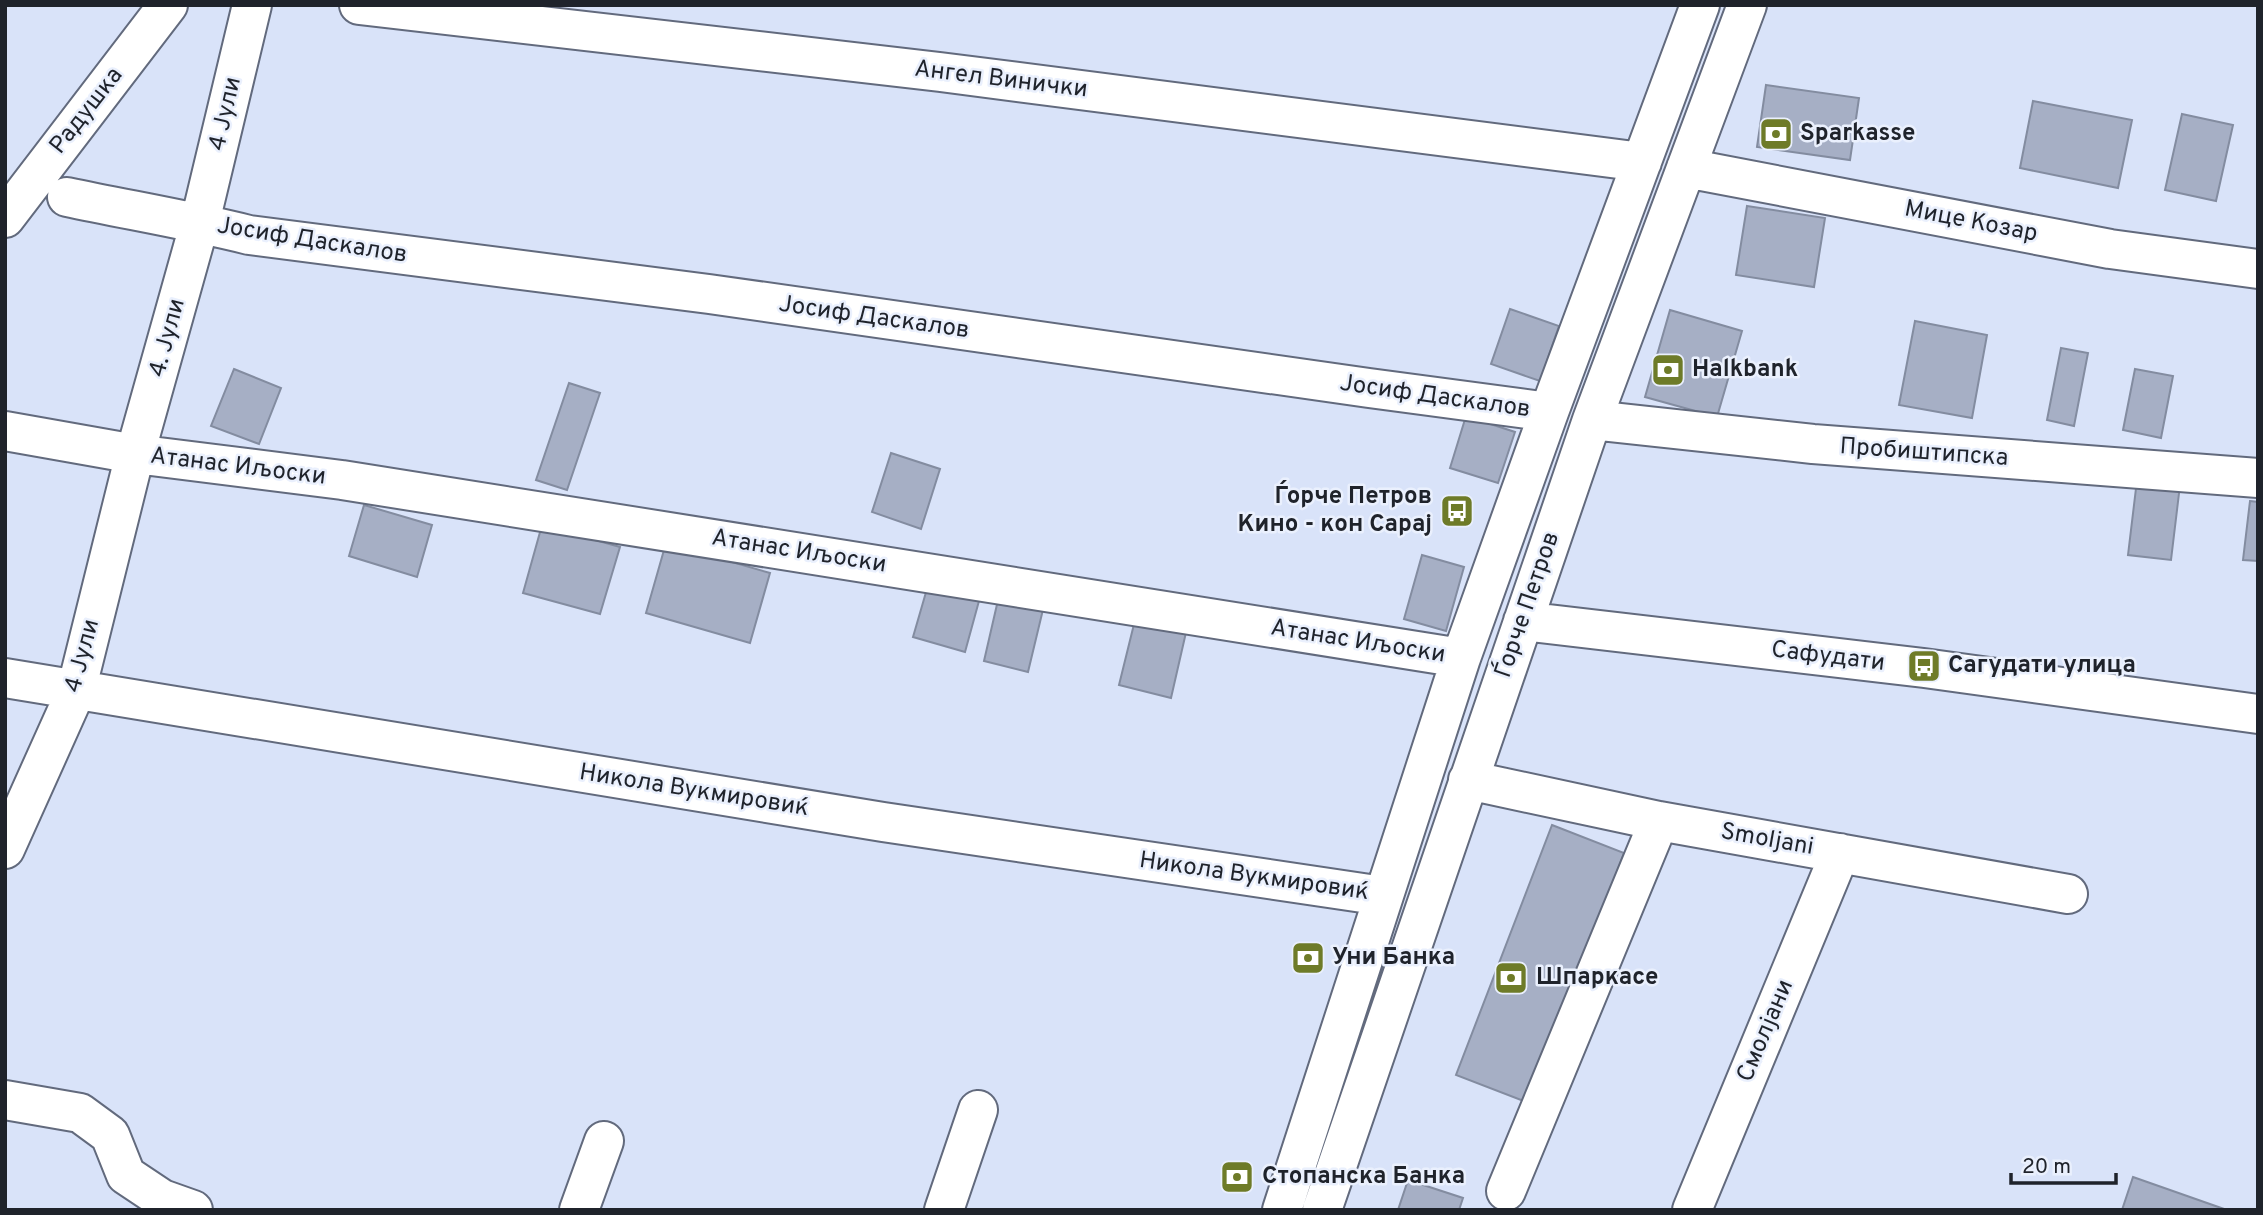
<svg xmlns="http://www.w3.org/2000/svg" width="2263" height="1215" viewBox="0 0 2263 1215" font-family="Overpass,sans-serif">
<rect width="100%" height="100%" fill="#d9e3f9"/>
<path fill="#a6afc5" stroke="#838ca0" stroke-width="2" d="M1766,85L1859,98L1850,160L1757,147Z
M2033,101L2132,120L2118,188L2020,168Z
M2182,114L2233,125L2216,201L2165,190Z
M1747,206L1825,218L1814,287L1736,275Z
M1510,309L1559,326L1540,381L1491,364Z
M1670,310L1742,331L1717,417L1645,397Z
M1915,321L1987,335L1972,418L1899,405Z
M2061,348L2088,353L2074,426L2047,420Z
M234,369L281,388L259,444L211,426Z
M2135,369L2173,376L2161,438L2123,430Z
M569,383L600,393L567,490L536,480Z
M1466,416L1515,432L1498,483L1450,468Z
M891,453L940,469L921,529L872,512Z
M2137,480L2180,485L2171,560L2128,555Z
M2250,501L2258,502V561L2243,560Z
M364,505L432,525L417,577L349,556Z
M542,525L620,547L600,614L523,593Z
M666,543L770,573L750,643L646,613Z
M1422,555L1464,567L1446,631L1404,619Z
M931,575L982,590L965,652L913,637Z
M1001,587L1046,597L1028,672L984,661Z
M1136,616L1187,628L1171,698L1119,685Z
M1552,825L1624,853L1529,1103L1456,1075Z
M2133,1177L2227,1210H2122Z
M1408,1180L1463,1198L1459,1210H1398Z"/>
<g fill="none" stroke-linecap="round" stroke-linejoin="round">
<defs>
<path id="minor" d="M359,5L940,72L1642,162
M1686,168L2110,249L2258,269
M67,197C128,210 189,220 249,235L709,294L1369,388L1549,412
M5,218L168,5
M1592,420L1813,444L2258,478
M5,431L135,454L342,480L1461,658
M1523,621L1924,668L2258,714
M5,678L883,822L1383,896
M1468,780L1659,821L2068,894
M5,849L76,691L135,454L200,222L252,5
M5,1100L80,1113L110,1135L126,1175L162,1199L193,1210
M1506,1191L1659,821
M579,1210L604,1141
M944,1210L978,1110
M1282,1210L1461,658L1549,412L1700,5
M1322,1210L1592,420L1747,5
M1692,1210L1840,853"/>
</defs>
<use href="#minor" stroke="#626a7d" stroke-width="42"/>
<use href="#minor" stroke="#fff" stroke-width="38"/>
</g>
<defs>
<symbol id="bank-square" viewBox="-11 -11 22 22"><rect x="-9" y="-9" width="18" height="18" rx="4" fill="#6e7b28" stroke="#eaf0fd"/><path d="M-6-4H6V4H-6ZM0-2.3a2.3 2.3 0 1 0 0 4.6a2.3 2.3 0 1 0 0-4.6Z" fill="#fff"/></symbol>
<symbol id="bus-square" viewBox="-11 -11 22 22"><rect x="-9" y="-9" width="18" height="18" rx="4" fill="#6e7b28" stroke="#eaf0fd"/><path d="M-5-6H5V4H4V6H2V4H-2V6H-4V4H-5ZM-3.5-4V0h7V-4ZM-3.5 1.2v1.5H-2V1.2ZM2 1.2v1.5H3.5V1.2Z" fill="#fff"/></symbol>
</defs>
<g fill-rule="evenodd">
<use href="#bank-square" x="1757" y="115" width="38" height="38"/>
<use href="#bank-square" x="1649" y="351" width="38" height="38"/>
<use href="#bus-square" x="1438" y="492" width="38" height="38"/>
<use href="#bus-square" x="1905" y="647" width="38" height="38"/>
<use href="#bank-square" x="1289" y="939" width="38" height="38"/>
<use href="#bank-square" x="1492" y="959" width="38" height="38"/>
<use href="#bank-square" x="1218" y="1158" width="38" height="38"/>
</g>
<g text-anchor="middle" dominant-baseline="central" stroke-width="5" stroke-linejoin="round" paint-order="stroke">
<g font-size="24" fill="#1f232b" stroke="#eaf0fd">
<text transform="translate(1001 80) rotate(7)">Ангел Винички</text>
<text transform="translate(87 111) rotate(-52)">Радушка</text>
<text transform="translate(226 114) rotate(-77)">4 Јули</text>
<text transform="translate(1971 222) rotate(11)">Мице Козар</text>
<text transform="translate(312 241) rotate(9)">Јосиф Даскалов</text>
<text transform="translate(874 318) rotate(8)">Јосиф Даскалов</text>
<text transform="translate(168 338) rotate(-75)">4. Јули</text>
<text transform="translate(1435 397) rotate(8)">Јосиф Даскалов</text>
<text transform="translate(1924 453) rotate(4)">Пробиштипска</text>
<text transform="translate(238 467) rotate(7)">Aтанас Иљоски</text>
<text transform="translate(799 552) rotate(9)">Aтанас Иљоски</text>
<text transform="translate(1528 605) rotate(-71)">Ѓорче Петров</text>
<text transform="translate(1358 642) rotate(9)">Aтанас Иљоски</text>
<text transform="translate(83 656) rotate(-75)">4 Јули</text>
<text transform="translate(1828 657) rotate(7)">Сафудати</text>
<text transform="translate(694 791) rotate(9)">Никола Вукмировиќ</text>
<text transform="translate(1767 840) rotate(10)">Smoljani</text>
<text transform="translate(1254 877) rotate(8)">Никола Вукмировиќ</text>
<text transform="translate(1766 1031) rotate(-67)">Смолјани</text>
</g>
<g font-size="24" font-weight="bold" fill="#1f232b" stroke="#eaf0fd" text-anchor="start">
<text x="1800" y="134">Sparkasse</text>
<text x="1692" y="370">Halkbank</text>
<text x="1432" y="497" text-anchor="end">Ѓорче Петров<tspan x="1432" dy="28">Кино - кон Сарај</tspan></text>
<text x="1948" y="666">Сагудати улица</text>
<text x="1332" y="958">Уни Банка</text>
<text x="1536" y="978">Шпаркасе</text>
<text x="1262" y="1177">Стопанска Банка</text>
</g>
</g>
<rect width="2263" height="1215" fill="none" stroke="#1f232b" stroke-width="14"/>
<path d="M2011 1173v10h105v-10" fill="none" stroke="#1f232b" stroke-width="3.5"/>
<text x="2022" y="1173" font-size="21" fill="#1f232b" stroke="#eaf0fd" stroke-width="5" paint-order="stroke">20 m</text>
</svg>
